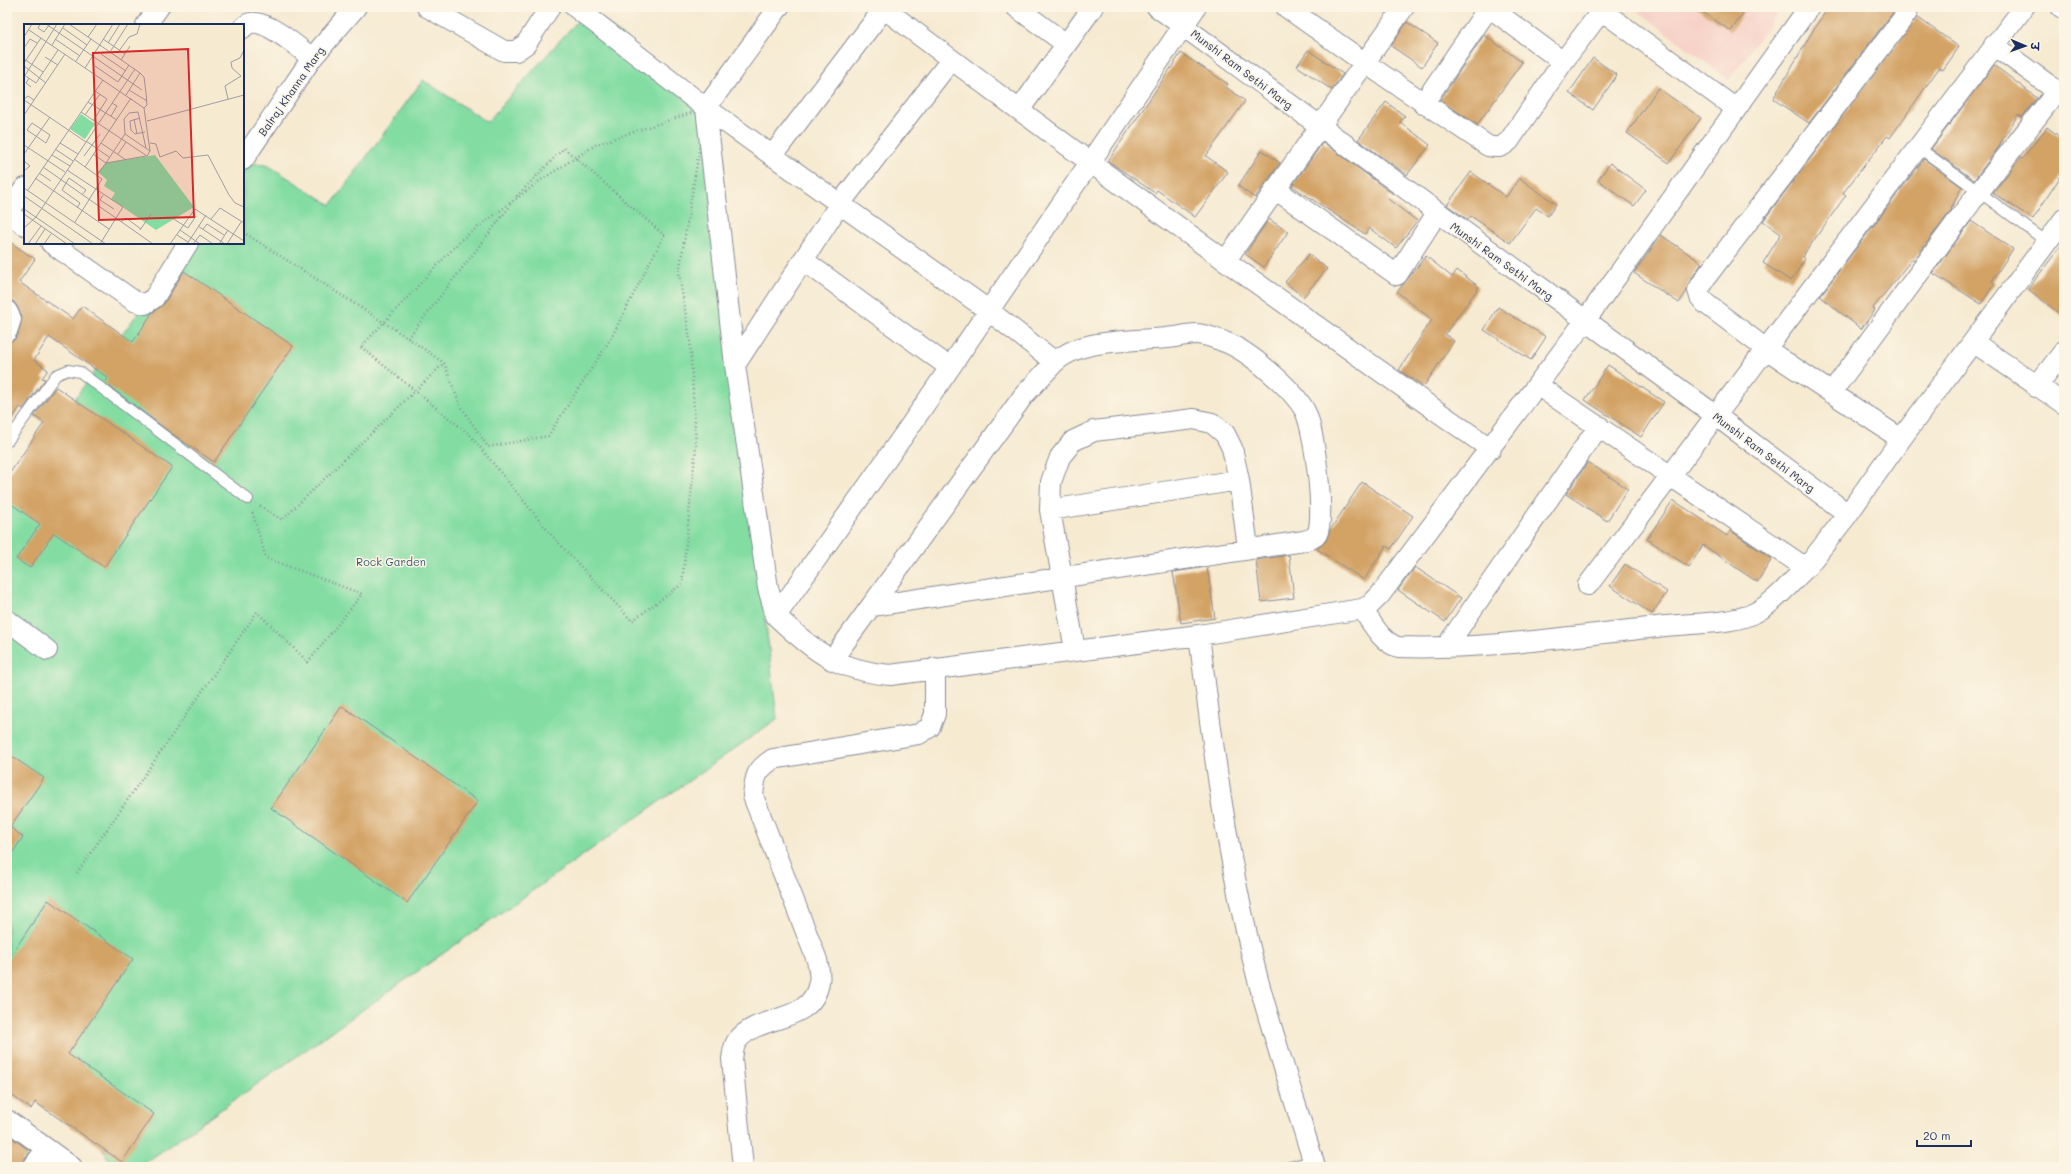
<svg xmlns="http://www.w3.org/2000/svg" width="2071" height="1174" viewBox="0 0 2071 1174" font-family="Mali,'Playpen Sans Deva',sans-serif">
<rect width="100%" height="100%" fill="#fcf5e5"/>
<filter id="ink" filterUnits="userSpaceOnUse"><feTurbulence type="fractalNoise" baseFrequency=".025" numOctaves="2"/><feDisplacementMap in="SourceGraphic" scale="8" xChannelSelector="R" yChannelSelector="G"/><feConvolveMatrix kernelMatrix="1 2 1 2 8 2 1 2 1" color-interpolation-filters="sRGB"/></filter>
<filter id="wash" filterUnits="userSpaceOnUse"><feTurbulence type="fractalNoise" baseFrequency=".012" numOctaves="4" result="noise"/><feDisplacementMap in="SourceGraphic" scale="16" xChannelSelector="R" yChannelSelector="G"/><feGaussianBlur stdDeviation="0.9" result="paint"/><feColorMatrix in="noise" values="0 0 0 0 0 0 0 0 0 0 0 0 0 0 0 0 0 1.4 0 .05"/><feComposite in="paint" operator="in"/></filter>
<g filter="url(#wash)">
<rect width="100%" height="100%" fill="#f6ead1"/>
<path fill="#f7d1c8" d="M1633,7H1782L1729,80Z"/>
<path fill="#83dda3" stroke="#4f8680" d="M589,8L706,108L777,719L139,1167H113L7,979V490L190,243H243V170L249,162L269,166L331,205L423,80L487,122Z"/>
<g id="blocks">
<path fill="#d3a366" d="M1695,7H1747L1731,31Z
M1829,7H1897L1809,123L1773,99L1815,27Z
M1917,17L1959,47L1943,70L1939,68L1890,138L1887,136L1843,193L1846,195L1802,257L1805,259L1791,281L1763,263L1781,234L1763,221Z
M1407,22L1438,43L1422,67L1391,46Z
M1484,35L1522,62L1477,125L1440,100Z
M1308,50L1343,74L1332,90L1297,66Z
M1181,53L1228,84L1226,87L1245,101L1206,156L1228,172L1195,217L1157,190L1155,193L1108,161Z
M1593,58L1617,75L1593,110L1569,93Z
M1994,65L2037,98L2022,117L2018,115L2000,143L2001,144L1974,180L1931,149Z
M1658,88L1701,118L1669,163L1627,133Z
M1386,102L1405,116L1400,122L1430,145L1407,175L1358,140Z
M2047,127L2064,140V171L2033,219L1993,193L2021,157L2023,158Z
M1323,142L1393,194L1388,199L1417,221L1396,248L1369,228L1365,234L1292,186Z
M1262,150L1280,163L1255,198L1238,186Z
M1924,159L1962,187L1951,208L1952,209L1914,260L1912,259L1873,308L1875,310L1861,329L1820,296Z
M1610,163L1646,190L1634,206L1598,180Z
M1471,172L1506,197L1519,178L1556,204L1548,216L1536,208L1510,243L1471,216L1468,220L1447,205Z
M1269,219L1288,232L1264,267L1245,254Z
M1971,221L2013,249L1992,281L1995,283L1981,304L1933,273Z
M1661,235L1702,263L1688,284L1687,291L1679,303L1634,273Z
M7,240L35,259L19,282L73,319L82,306L133,342L152,313L164,304L184,271L293,346L214,462L171,433L105,383L108,378L49,337L34,360L48,370L42,378L45,379L23,409L20,407L7,427V342L14,340L18,335L22,318L17,306L13,301L7,300Z
M2064,242V317L2028,289Z
M1309,254L1327,269L1303,297L1285,282Z
M1426,256L1452,277L1457,270L1479,287L1445,334L1454,341L1424,386L1399,370L1432,320L1397,292Z
M1498,307L1546,337L1531,360L1484,330Z
M1608,365L1664,402L1641,437L1585,400Z
M56,387L172,467L104,567L54,533L30,568L16,559L40,524L7,501V477L44,423L34,416Z
M1588,462L1628,489L1607,521L1566,494Z
M1362,482L1413,516L1391,549L1386,546L1364,580L1317,549L1326,541L1330,530Z
M1673,500L1727,536L1731,531L1772,559L1757,582L1703,545L1689,567L1647,539Z
M1289,555L1294,598L1261,602L1256,560Z
M1625,564L1667,592L1652,614L1610,586Z
M1207,567L1215,618L1181,623L1173,572Z
M1415,567L1461,598L1445,622L1398,590Z
M342,706L478,801L407,903L271,808Z
M7,753L44,778L10,827L23,837L7,861Z
M48,900L133,959L68,1054L154,1114L122,1162L35,1102L31,1109L7,1092V961Z
M7,1134L30,1151L23,1161L22,1167H7Z"/>
</g>
</g>
<g filter="url(#ink)">
<use href="#blocks" fill-opacity="0" stroke="#888c98" stroke-width="1"/>
<g fill="none" stroke-linecap="round" stroke-linejoin="round">
<defs>
<path id="service" d="M1918,147L2047,242
M7,442L56,375L68,370L80,372L248,499
M1289,1167L1313,1161"/>
<path id="minor" d="M427,7L504,51H516L526,44L550,7
M575,7L706,108L735,365L768,588L776,616
M779,7L706,108L988,310L1055,362L1024,395L832,660
M882,7C1082,159 1285,305 1491,449
M1016,7L1066,44
M1157,7L1715,415L1848,514
M1196,7L908,429L776,616C813,651 837,670 890,675L1199,635L1362,609L1370,605L1380,595L1585,321L1809,7
M1286,7L1365,63L1488,146C1498,148 1501,148 1509,141L1563,62L1602,10
M1489,7L1563,62
M1597,7L1736,109
M2061,7L2064,9
M146,25L159,7
M243,28C257,9 298,48 312,58
M1994,45L2064,96
M1423,104L1489,7
M1020,109L1093,7
M772,156L885,7
M243,160L312,58L356,7
M1275,189L1397,275L1437,213
M7,213L25,188
M7,213L25,225
M51,243L134,301L145,304L154,298L188,243
M803,260L949,367
M1226,260L1404,7
M7,311L11,319L7,331
M1973,342L2064,404
M735,365L839,205L951,60
M1537,385L1806,568L1848,514L1901,439L2064,219
M2036,387L2064,351
M1831,393L1972,201L2057,91
M1901,439L1766,349L1705,303L1700,297L1698,290L1706,277L1907,13
M1050,510L1239,480
M1588,585L2024,7
M872,606L1304,541C1309,539 1314,539 1317,534C1326,517 1314,429 1305,411C1293,389 1249,351 1225,342C1217,339 1205,334 1196,334C1189,334 1182,336 1175,337C1162,339 1149,339 1136,340C1109,342 1076,343 1055,362
M1362,609C1372,623 1381,642 1398,647C1484,650 1571,636 1657,627C1686,623 1723,625 1750,615C1772,606 1789,584 1806,568
M7,620L47,650
M1199,635C1213,749 1228,864 1257,976C1274,1040 1296,1104 1315,1167
M1446,647L1599,426
M1075,650L1050,510L1051,482L1060,457L1073,441L1094,431L1194,419L1212,423L1225,434L1232,448L1239,480L1248,548
M7,1120L72,1167
M33,1167L46,1149
M743,1167L732,1059C733,1054 733,1046 737,1041C759,1012 812,1026 819,982C821,975 818,967 817,960L753,796C755,776 756,770 773,759L919,734L930,727L935,714V668"/>
</defs>
<use href="#service" stroke="#888c98" stroke-width="12"/>
<use href="#minor" stroke="#888c98" stroke-width="22"/>
<path stroke="#888c98" stroke-width="2.5" stroke-dasharray="1 3" stroke-linecap="butt" d="M706,108L679,273L690,340L696,446L682,584L632,621L553,537L470,435L361,347L461,240L541,180L597,144Z
M243,232L408,338L444,363L460,405L488,447L548,436L611,338L664,235L564,148L516,197
M408,338L511,205
M260,506L282,520L444,363
M77,873L257,612L308,662L362,594L266,558L252,511"/>
<use href="#service" stroke="#fff" stroke-width="10"/>
<use href="#minor" stroke="#fff" stroke-width="20"/>
</g>
</g>
<g text-anchor="middle" dominant-baseline="central" stroke-width="3" stroke-linejoin="round" paint-order="stroke">
<g font-size="11" fill="#1b2f5e" stroke="#fcf5e5">
<text transform="translate(1242 69) rotate(37)">Munshi Ram Sethi Marg</text>
<text transform="translate(291 91) rotate(-55)">Balraj Khanna Marg</text>
<text transform="translate(1502 261) rotate(36)">Munshi Ram Sethi Marg</text>
<text transform="translate(1764 452) rotate(37)">Munshi Ram Sethi Marg</text>
</g>
<g font-size="11" fill="#355a6f" stroke="#fcf5e5">
<text x="391" y="561">Rock Garden</text>
</g>
</g>
<g transform="translate(24 24)">
<rect width="220" height="220" fill="#f6ead1"/>
<path d="M57,90L71,100L61,115L46,105ZM131,131L170,183L132,206L87,175L91,169L80,162L83,156L74,148L82,139Z" fill="#83dda3"/>
<path fill="none" stroke="#9e9fa3" stroke-width="1" d="M16,0L14,4L20,8L26,0M22,0L118,66M45,0L86,28L104,0M39,4L63,21M5,6L61,44M0,13L8,0M64,13L73,0M31,15L56,32M79,15L101,30M84,19L96,0M28,21L41,0M0,24L6,15L13,19M95,27L105,13L113,10L116,0M86,28L116,49L102,71M77,30L102,47M21,33L34,41M0,35L19,48M97,36L106,22M52,37L67,15M0,39L17,14M0,42L22,59M71,42L94,58L105,41M116,49L120,53L122,69L123,81L120,84M0,51L12,59L34,26M0,53L33,0M5,54L2,59L7,63M105,66L123,77M0,75L4,72L10,76M204,75L201,62L217,52L208,44L207,38L216,34L220,26M0,76L62,118M64,78L93,96M57,88L123,132L126,127L120,84L61,44L89,0M0,91L41,30M61,91L76,70M87,92L93,82L88,79M116,94L106,97L107,106L111,110L121,108M110,95L113,110M69,97L83,75L71,67M123,97L220,71M8,99L26,111L22,119L3,106ZM101,110L100,95L105,89L114,88L122,124M62,117L85,133M36,119L54,130M77,119L102,136M126,119L132,120L136,133L152,127L159,134L184,131L205,171L211,179L220,183M0,121L41,148M31,125L49,137M0,130L26,93M69,130L82,139L101,110L126,127M94,130L102,118M28,131L46,142M60,132L76,110M50,135L78,155L51,198M0,137L6,142L0,147M19,143L129,220M61,143L107,74M43,146L99,183L76,220M15,149L27,157M73,151L82,139L122,132M11,154L85,205M0,164L82,220M4,166L79,56M79,171L76,176L90,185M0,172L69,220M53,184L56,179L38,166L45,154L62,166L58,171M0,185L51,220M0,190L43,220M148,194L164,204L172,192M187,195L196,184L220,199M97,198L102,194L117,205M174,202L201,220M0,204L12,193L111,45M179,205L183,200L200,211M116,206L127,190M156,206L176,220M153,211L164,218M4,220L17,202M11,220L21,205M20,220L27,210M146,220L171,185L220,217M163,220L182,191M169,220L176,211L189,220M195,220L204,206M203,220L217,198"/>
<path fill="#d62828" fill-opacity="0.15" stroke="#d62828" stroke-width="2" d="M164,25L170,193L75,196L69,29Z"/>
<rect width="220" height="220" fill="none" stroke="#1b2f5e" stroke-width="2"/>
</g>
<rect width="2071" height="1174" fill="none" stroke="#fcf5e5" stroke-width="24"/>
<g transform="translate(2025 46) rotate(92)" stroke="#fcf5e5" stroke-width="3" paint-order="stroke">
<path d="M0-3L7 15L0 10L-7 15Z" fill="#1b2f5e"/>
<text y="-6" font-size="11" font-weight="bold" text-anchor="middle" fill="#1b2f5e">उ</text>
</g>
<path d="M1917 1140v6h54v-6" fill="none" stroke="#1b2f5e" stroke-width="2"/>
<text x="1923" y="1140" font-size="12" fill="#1b2f5e" stroke="#fcf5e5" stroke-width="3" paint-order="stroke">20 m</text>
</svg>
